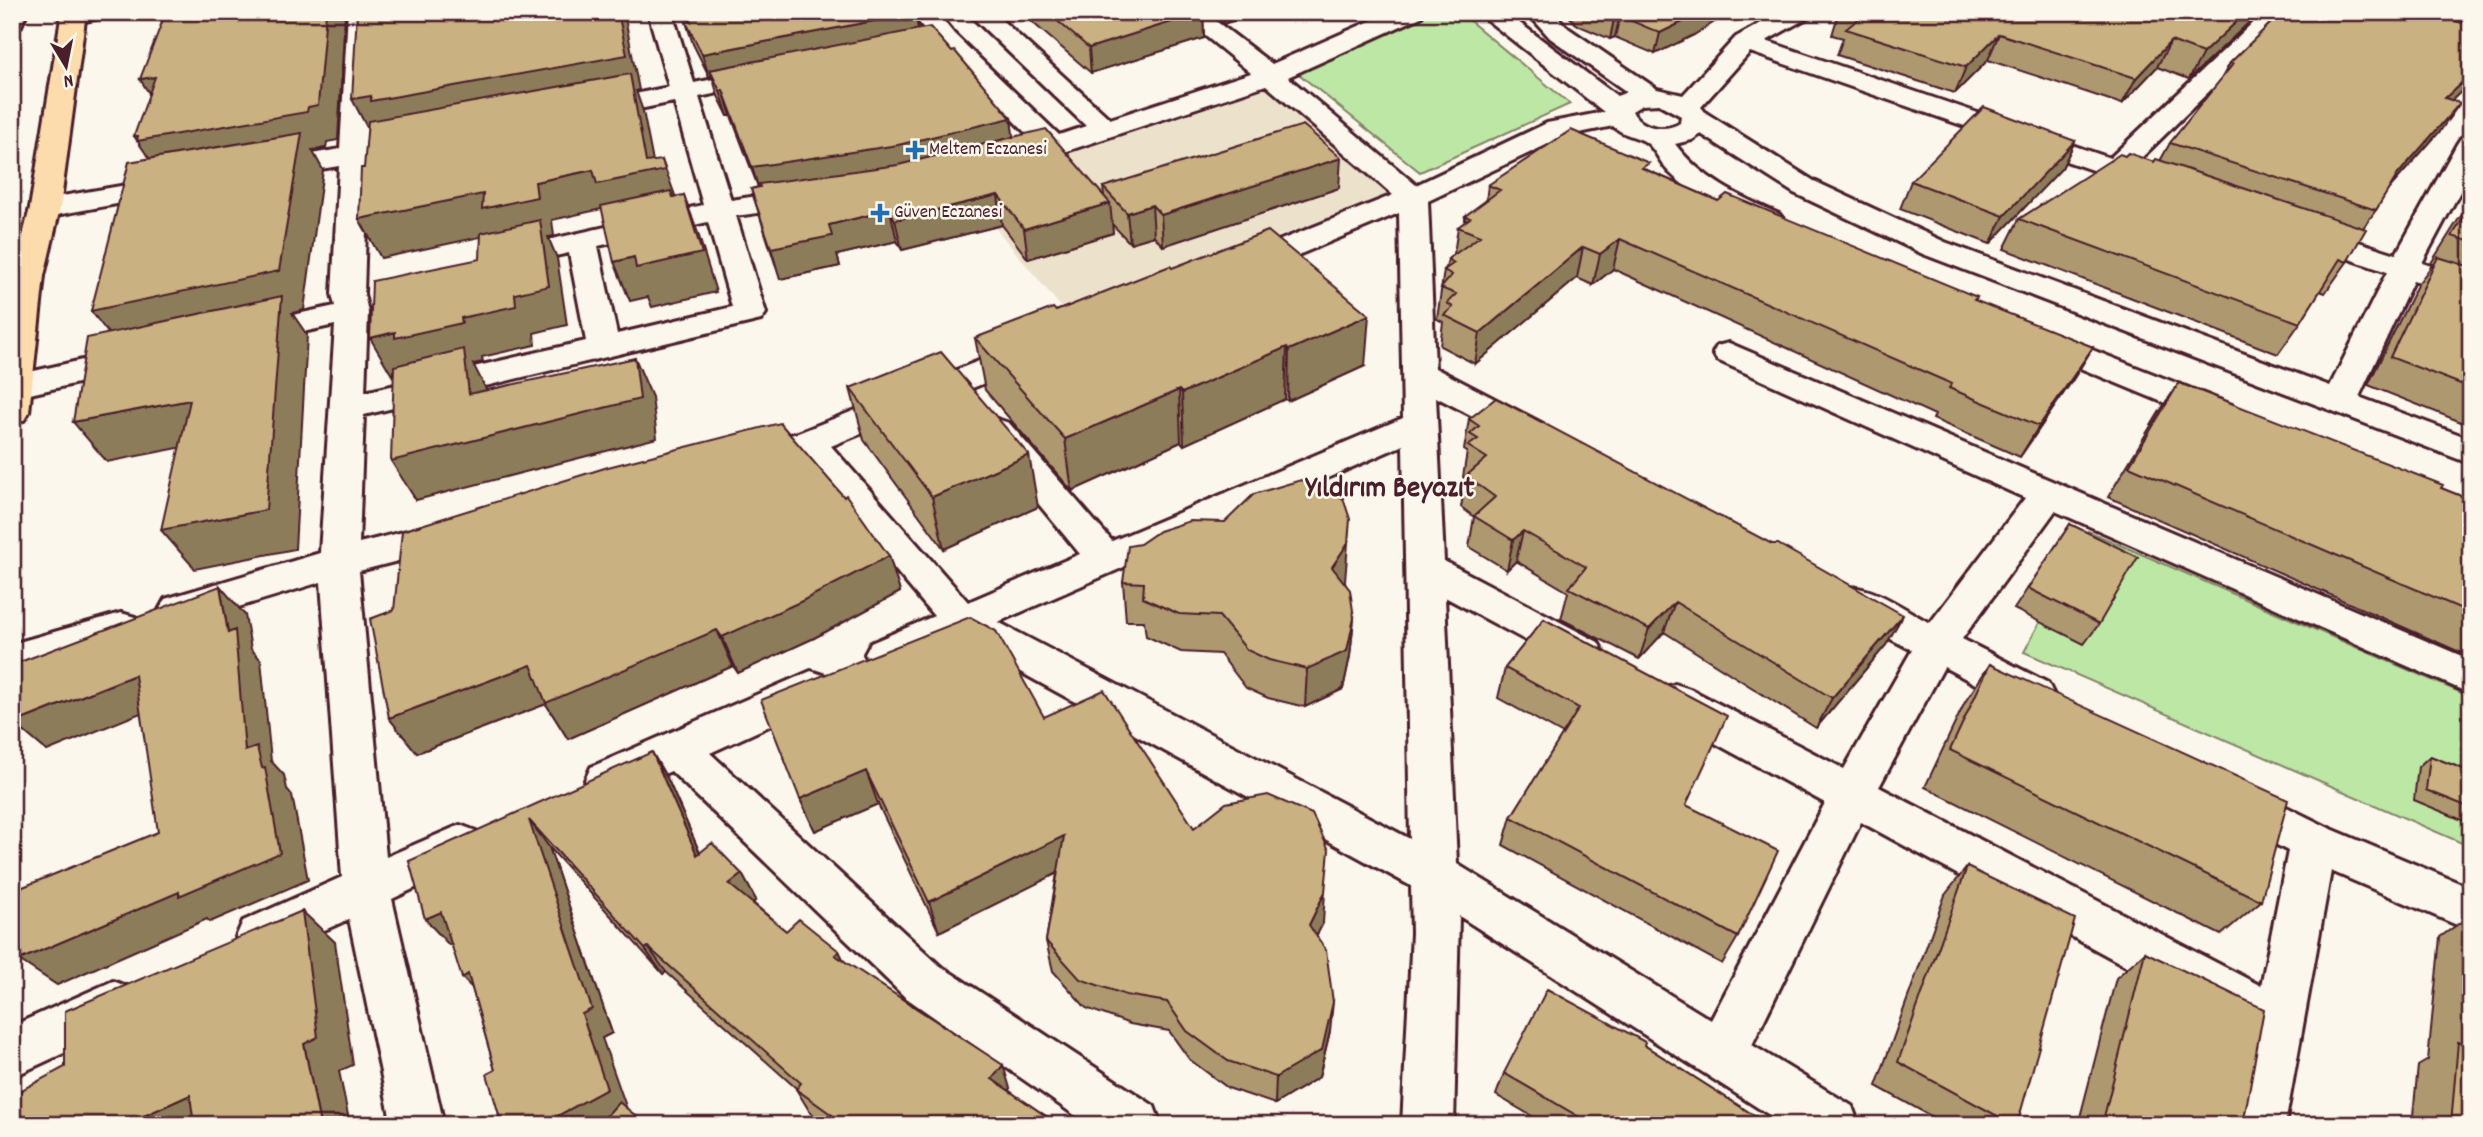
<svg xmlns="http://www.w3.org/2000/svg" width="2483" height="1137" viewBox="0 0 2483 1137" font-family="Dekko,sans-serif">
<rect width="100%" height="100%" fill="#fbf7ec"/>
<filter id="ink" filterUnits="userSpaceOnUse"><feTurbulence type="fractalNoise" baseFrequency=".0143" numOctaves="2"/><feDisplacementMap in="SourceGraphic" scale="14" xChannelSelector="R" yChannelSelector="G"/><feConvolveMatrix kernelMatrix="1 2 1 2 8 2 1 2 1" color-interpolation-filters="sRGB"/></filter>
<g filter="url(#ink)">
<path fill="#ece2cc" d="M1263,81L1390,196L1066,313L949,172Z"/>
<path fill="#bde7a4" stroke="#848368" stroke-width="2" d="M1423,12H1459L1570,104L1420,172L1295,71Z
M2088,531L2471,697V847L2024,652Z"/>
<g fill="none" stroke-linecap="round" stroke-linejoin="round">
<defs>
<path id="minor" d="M63,12H106L103,17L72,24L63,22L60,17Z
M348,12H372L368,145L380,143L390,145L394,151L390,157L368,161L364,294L368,312L365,392L586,341L569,253L501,268L490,265L486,259L490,253L703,205L674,102L590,119L581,117L577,111L581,105L669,87L648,12H672L694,83L768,68L777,71L781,76L777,81L699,97L731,200L809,188L819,191L823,197L819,203L809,206L736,216L766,313L761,320L364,415L359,543L451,520L464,524L470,534L464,544L359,571L386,857L460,825L476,831L483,845L476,859L392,899L444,1125H392L349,919L260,959L243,953L236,937L243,921L342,877L321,582L179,625L165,621L159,610L165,599L320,553L335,325L248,344L237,341L232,334L237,327L335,306L332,294L339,166L266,178L256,176L252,170L256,164L266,162L340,149ZM708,222L732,307L617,334L598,246Z
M911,12H936L954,34L1059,135L1086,126L967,12H993L1110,119L1251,73L1176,12H1204L1272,64L1391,12H1424L1421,17L1288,77L1416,185L1547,123L1604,112L1477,12H1505L1617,96L1627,92L1550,38L1527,12H1553L1568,28L1657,89L1683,95L1736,37L1781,12H1812L1809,17L1766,41L2110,158L2264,12H2290L2133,166L2163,176L2167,182L2163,188L2153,191L1750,52L1701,107L1706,113L1814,181L1945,242L2330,386L2387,272L2292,239L2288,233L2292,227L2303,224L2396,254L2457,144L2461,138L2471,136V171L2422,263L2471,279V299L2413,281L2359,397L2471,439V464L1923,254L1794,193L1701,134L1692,140L1675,144C1701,179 1740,197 1779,214L1784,220L1779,226C1750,234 1691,194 1670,173C1661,165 1656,150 1647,143C1639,136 1625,137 1613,126L1565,136L1428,201L1435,368L1543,424L1549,432L1543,440L1531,444L1519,440L1436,397L1444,561L1598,642L1604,653L1598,664L1584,669L1570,664L1445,597L1457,864L1711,1020L1825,803L1660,713L1654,701L1660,689L1675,684L1690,689L1844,769L1912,650L1837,611L1831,600L1837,589C1867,580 1903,609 1930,623L2025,498L1717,360L1713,353L1717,346L1729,343L2471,660V694L2055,511L1962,639L2048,683L2054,695L2048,707L2033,712L2018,707L1944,667L1879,787L2261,986L2288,851L2220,814L2214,801L2220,788L2236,782L2329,828L2471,888V931L2331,871L2285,1125H2233L2251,1034L1861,822L1752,1045L1852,1106L1859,1125H1785L1459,916L1454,1125H1402L1412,933L1411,886L960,639L885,670L871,665L865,654L871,643L934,616L800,456L746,470L733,467L728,458L733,449L798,433L1019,345L1031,342L1043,345L1047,352L1043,359L831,446L968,602L1080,554L985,439L980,431L985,423L997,419L1009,423L1112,541L1403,418L1399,213L1250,275L1239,277L1228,275L1224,268L1228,261L1393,195L1266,85L1064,152L1008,165L998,163L994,157L998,151L1035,142L936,44ZM1659,104L1681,116L1680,123C1665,133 1640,128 1632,111L1642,105ZM1403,445L1410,839L998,622Z
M173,177L183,180L187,186L183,192L45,217L35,214L30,208L35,202L45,199Z
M2039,329L2232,405L2237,413L2232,421L2220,424L2208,421L2027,346L2023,339L2027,332Z
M131,349L143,352L148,360L143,368L17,397L12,396V376Z
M121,613L135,617L141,628L135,639L12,676V644Z
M811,671L826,676L832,688L826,700L710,753L939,965L1154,1106L1161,1125H1089L905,997L671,771L607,799L591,793L585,780L591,767Z
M113,981L131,988L138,1005L131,1022L12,1077V1026Z"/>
<path id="major" d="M62,12H86L60,208L44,276L29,412L24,420L12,423V278L30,208Z"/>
<path id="highway" d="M12,12H27L21,26L12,28Z"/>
</defs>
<use href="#minor" stroke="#4a1f2b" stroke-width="6"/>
<use href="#major" stroke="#4a1f2b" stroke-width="6"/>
<use href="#highway" stroke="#4a1f2b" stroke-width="6"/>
<use href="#minor" fill="#fbf7ec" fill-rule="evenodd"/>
<use href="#major" fill="#fcdcac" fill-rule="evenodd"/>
<use href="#highway" fill="#fcdcac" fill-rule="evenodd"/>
</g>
<path fill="#ae986f" stroke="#4a1f2b" stroke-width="2" d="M915,12L918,29L1011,118L1013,137L1104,195L1103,187L1339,188L1163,246L1154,236L1130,243L1112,224L1113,233L1028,259L1002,225L902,250L897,241L837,255L840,266L780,279L751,189L758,187L731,116H728L718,96L712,76H709L693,44L686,22Z
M1017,12H1203L1204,38L1091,73L1025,16L1022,17Z
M1208,12H1260L1223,24Z
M1565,12H1730L1694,35L1655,54L1615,37L1610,39L1577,25Z
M1839,12H2260L2189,79L2157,67L2122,104L1988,60L1955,93L1837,55L1843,38L1832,35Z
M2282,12H2471V82L2452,100L2441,130L2388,190L2376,210L2363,228L2347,262L2325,293L2320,291L2300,323L2278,354L2004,249L2019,219L2125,156L2154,162L2160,161L2170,143L2220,81L2230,63Z
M2075,141L2062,168L1990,244L1900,209L1911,181Z
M1647,170L1718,201L1977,297L1975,301L2093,347L2074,378L2020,457L1933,419L1935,415L1613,269L1593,285L1577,278L1475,364L1440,346L1443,322L1437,319L1444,270L1446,268L1448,259L1454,254L1458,227L1465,222V216L1486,201L1488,185Z
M2471,203V426L2368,385L2417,285L2433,264L2431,263L2458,220Z
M1172,268L1365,366L1288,401L1285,399L1184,445L1181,442L1072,491L985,390L975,338L1056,311Z
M2179,383L2471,500V657L2108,497L2158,414Z
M850,388L1038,507L944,549L864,440Z
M1469,419L1886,645L1816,728L1664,632L1639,659L1561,619L1568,592L1516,561L1507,570L1469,547L1474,517L1461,507L1466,479L1463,477L1467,452L1464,450Z
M2070,524L2099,624L2084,644L2014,609Z
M889,556L900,592L814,638L738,673L733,666L568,739L546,704L417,753L389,718Z
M1123,582H1345L1354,618L1350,656L1343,689L1305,707L1268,698L1246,688L1220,654L1181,652L1146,636L1144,621H1126Z
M1544,619L1686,805L1738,937L1722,964L1503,845L1511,817L1563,734L1498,698L1505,668Z
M1990,664L2261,901L2221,935L1925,787L1965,702Z
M1044,717L1323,923L1316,936L1330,1031L1319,1077L1275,1104L1228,1088L1189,1059L1169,1031L1130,1024L1086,1008L1053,971L1046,941L1057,873L939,932L878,804L815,831L800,799Z
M2430,756L2471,772V822L2469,823L2414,800L2418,767Z
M668,780L700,853L742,874L756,900L753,903L786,931L839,951L844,961L1010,1088L1008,1090L1059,1125H828L810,1112L796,1089V1088L666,972L663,974L549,847L612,1033L602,1038L495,1070L472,988L451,944L449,945L409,861Z
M2471,834V847L2464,844Z
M1967,867L2014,1125H1947L1876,1086L1945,895Z
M2471,915V1125H2412L2418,1066L2428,1060L2440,937Z
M2145,952L2243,1125H2078L2116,978Z
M1644,1045L1769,1125H1547L1496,1095L1504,1073Z"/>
<path fill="#8d7c5a" stroke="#4a1f2b" stroke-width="2" d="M326,12H345L338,140L327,142L326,148L312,150L323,170L304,310L292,313L307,335L295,549L195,569L161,530L280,315L121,350L91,311L161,176L134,136Z
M618,12H624L639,90L636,91L643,111L655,172L662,160L676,198L606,208L552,220L554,236L548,237L557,258L567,325L534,333L535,345L482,357L483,362L473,364L486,389L491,433L393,377L370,338L461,318L494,234L381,258L359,219L593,170L650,173L371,135L352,99Z
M1203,12L1204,38L1091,73L1089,48Z
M1223,12H1260L1223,24Z
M1703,12H1730L1694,35L1655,54L1660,33Z
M2247,12H2260L2189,79L2203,53Z
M915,13L919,34L710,70L712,76H709L702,54Z
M1620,16L1615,37L1610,39L1614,19Z
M1999,34L1988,60L1955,93L1966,67Z
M2171,41L2157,67L2122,104L2136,78Z
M2471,74V82L2426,125L2445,98Z
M155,77L162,114L140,79Z
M723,90L731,116H728L720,91Z
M2460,103L2441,130L2378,201L2398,174Z
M1011,118L1014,144L761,193H760L752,167Z
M2075,141L2062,168L1990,244L2004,216Z
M1341,158L1339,188L1163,246L1161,215Z
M684,195L698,233L716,292L652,307L648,297L630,301L614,262L634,257Z
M998,195L1002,225L902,250L895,220Z
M1110,203L1113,233L1028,259L1024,229Z
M1152,205L1154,236L1130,243L1127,213Z
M890,210L897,241L837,255L840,266L780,279L771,248L829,225Z
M1620,239L1613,269L1593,285L1600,254Z
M1583,247L1577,278L1475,364L1480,333Z
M1369,315L1365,366L1288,401L1289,350Z
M1287,347L1285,399L1184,445L1182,393Z
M2093,347L2074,378L2020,457L2039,426Z
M635,358L652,397L657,438L416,500L391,461Z
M1179,390L1181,442L1072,491L1065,439Z
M190,400L219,440L107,462L73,422Z
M1029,455L1038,507L944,549L932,497Z
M1523,531L1516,561L1507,570L1513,540Z
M1348,543L1345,582L1329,606L1332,567Z
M889,556L900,592L814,638L738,673L722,637Z
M220,586L245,615L251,649L261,660L271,761L284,775L287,789L292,795L308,880L210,922L207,919L57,985L19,960L179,892L245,751L228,633Z
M1675,602L1664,632L1639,659L1649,629Z
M1903,615L1886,645L1816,728L1832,698Z
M1354,618L1350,656L1343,689L1305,707L1307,669Z
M717,630L733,666L568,739L546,704L417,753L389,718L531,665Z
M135,675L163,704L47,751L14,723Z
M652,752L668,780L712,881L697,855Z
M866,771L878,804L815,831L800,799Z
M529,820L549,847L612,1033L602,1038L628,1112L603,1125H541L582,1014Z
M1064,836L1070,867L939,932L929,902Z
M742,874L756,900L744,910L729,884Z
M1325,892L1323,923L1307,955L1309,925Z
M302,911L335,942L353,1065L339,1071L350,1125H320L304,1044Z
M441,912L465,937L449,945L425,919Z
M648,947L666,972L663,974L645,949Z
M839,951L851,976L835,955Z
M468,974L486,1002L462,978Z
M1333,1002L1330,1031L1319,1077L1275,1104L1276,1077Z
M1003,1065L1010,1088L1000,1101L992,1079Z
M190,1095L223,1125H124Z"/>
<path fill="#cab181" stroke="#4a1f2b" stroke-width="2" d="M166,12H326L318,105L308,107L307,112L137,141L138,136H134L155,77L140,79Z
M357,12H618L627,55L371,101V96L352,99Z
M689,12H915V13L702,54L686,22H691Z
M1047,12H1203L1089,48Z
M1599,12H1703L1660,33L1620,16L1614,19Z
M1849,12H2247L2203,53L2171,41L2136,78L1999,34L1966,67L1846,29L1862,16Z
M2282,12H2418L2471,25V74L2445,98L2460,103L2398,174L2376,210L2170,143L2233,64L2230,63Z
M930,27L952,52L955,51L1011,118L898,145L752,167L723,90L720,91L710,70Z
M630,74L646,162L662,160L665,170L597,184L593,170L535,182L537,197L482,209L483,194L359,219L361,168H364L368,121Z
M1984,107L2075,141L2004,216L1911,181Z
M1303,125L1341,158L1161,215L1152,205L1127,213L1103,187Z
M1046,129L1110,203L1024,229L998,195L895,220L890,210L829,225L832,236L771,248L751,189L760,187L759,184L898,165Z
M1571,130L1649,163L1642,168L1718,201L1727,194L1977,297L1974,300L2093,347L2039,426L1949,388L1952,384L1620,239L1600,254L1583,247L1480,333L1444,315L1453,307L1447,303L1456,294L1441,288L1452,275L1444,270L1454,263L1448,259L1480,236L1458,227L1470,218L1465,216L1500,190L1488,185Z
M302,133L279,271L91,311L129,162Z
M2128,153L2154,162L2156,159L2366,229L2347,262L2340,259L2300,323L2019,219L2120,154L2125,156Z
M671,191L673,197L684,195L702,253L636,268L634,257L614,262L601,206Z
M2471,206V242L2452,236Z
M540,220L549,286L515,294L516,306L461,318L462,323L395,338V332L370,338L372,281L480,259L481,233Z
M1268,231L1369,315L1289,350L1287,347L1182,393L1179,390L1065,439L975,338L1053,308L1056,311L1170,266L1172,268Z
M2438,257L2471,267V388L2390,357Z
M282,296L266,510L161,530L190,400L73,422L87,338Z
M464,349L469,394L635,358L640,399L391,461L394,366Z
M941,352L1029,455L932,497L850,388Z
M2179,383L2443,485L2441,488L2471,500V613L2129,466Z
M1496,398L1772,544H1778L1903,615L1832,698L1675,602L1649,629L1569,588L1586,567L1523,531L1513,540L1474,516L1495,497L1466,476L1487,458L1468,446L1478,439L1470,434L1479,426L1469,419Z
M780,423L844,497L846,495L889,556L800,602L722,637L717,630L546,703L531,665L389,718L370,619L394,610L402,531L608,467Z
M1301,480L1343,498L1350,519L1348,543L1332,567L1350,590L1354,618L1347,651L1307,669L1269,660L1247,650L1219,616L1179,614L1143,598L1144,583L1123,582L1128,546L1140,544L1159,531L1190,521L1225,522L1254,494Z
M2070,524L2138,557L2099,624L2028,588Z
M220,586L228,633L235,630L245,751L257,747L262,768L265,767L280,853L179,896V892L19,960L18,889L158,832L135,675L14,723L12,665Z
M970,617L996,631L1044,717L1104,690L1194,828L1226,803L1268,795L1312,814L1329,850L1325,892L1309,925L1326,950L1333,1002L1322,1050L1276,1077L1228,1061L1187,1031L1167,1002L1126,995L1080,979L1046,941L1064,836L929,902L866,771L800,799L761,700Z
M1544,619L1727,716L1686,805L1778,851L1738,937L1511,817L1579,708L1505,668Z
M1990,664L2288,800L2261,901L1950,750Z
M652,752L697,855L712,843L742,874L729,884L786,931L799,919L839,951L835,955L1003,1065L992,1079L1059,1125H846L796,1089L801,1083L648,947L645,949L529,820L592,1009L582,1014L607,1089L541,1125H502L487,1074L495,1070L468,974L462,978L441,912L425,919L409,861Z
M2430,756L2471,772V808L2426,790Z
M1967,867L2075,919L2017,1125H2014L1898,1062Z
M302,911L318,1037L304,1044L320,1125H194L190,1095L124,1125H12V1095L65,1067V1011Z
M2145,952L2264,1009L2243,1125H2102Z
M1547,989L1645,1042L1644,1045L1769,1125H1593L1504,1073Z
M2471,1002V1125H2451L2458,1042L2467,1046Z
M619,1102L647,1125H598Z"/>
</g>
<g fill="#1f6fb2" stroke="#fbf7ec" stroke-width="2.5">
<path d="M911.5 139.5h7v7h7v7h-7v7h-7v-7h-7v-7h7z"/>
<path d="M876.5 202.5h7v7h7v7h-7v7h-7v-7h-7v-7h7z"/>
</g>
<g text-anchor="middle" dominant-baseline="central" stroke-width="5" stroke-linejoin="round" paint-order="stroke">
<g font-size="19" fill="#4a1f2b" stroke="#fbf7ec" text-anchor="start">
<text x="929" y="150">Meltem Eczanesi</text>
<text x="894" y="213">Güven Eczanesi</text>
</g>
<g font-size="30" font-weight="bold" fill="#4a1f2b" stroke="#fbf7ec">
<text x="1390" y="490">Yıldırım Beyazıt</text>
</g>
</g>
<rect width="2483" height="1137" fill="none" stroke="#fbf7ec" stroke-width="42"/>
<rect x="21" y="21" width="2441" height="1095" fill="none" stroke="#4a1f2b" stroke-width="2.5" filter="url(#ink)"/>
<g transform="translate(66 66) rotate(170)" stroke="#fbf7ec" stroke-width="5" paint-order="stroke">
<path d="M0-5L12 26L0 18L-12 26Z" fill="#4a1f2b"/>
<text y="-10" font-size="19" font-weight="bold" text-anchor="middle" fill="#4a1f2b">N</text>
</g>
</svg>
